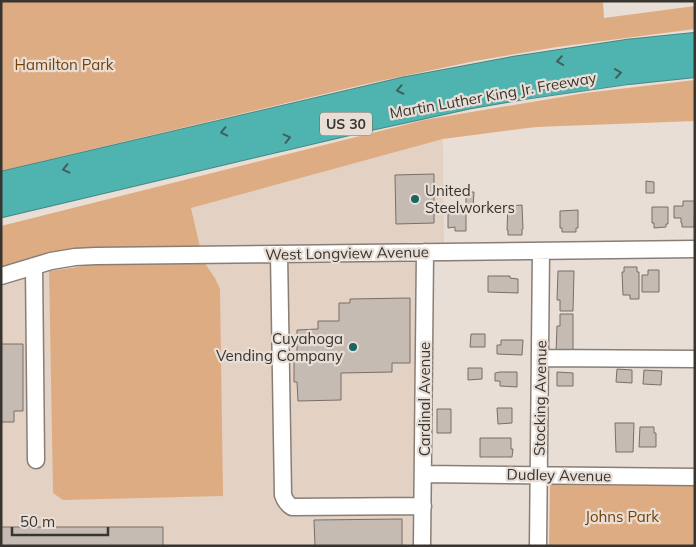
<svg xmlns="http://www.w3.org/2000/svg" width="696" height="547" viewBox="0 0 696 547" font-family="Mulish,sans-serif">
<rect width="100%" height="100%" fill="#e9ded5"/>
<path fill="#e3d1c3" d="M443,139L444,244H418V546H1V285L49,271L53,493L215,278L204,262L190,208Z"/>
<path fill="#deac83" d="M1,1H603L604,18L695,6V29L557,47L475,61L366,84L1,171Z
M695,80V121L536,127L443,139L191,208L200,247L1,268V226L424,120L585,93Z
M204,262L215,278L220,289L223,496L63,500L53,493L49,271L91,265Z
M550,485L695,486V546H549Z"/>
<path fill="#c6bbb3" stroke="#796f68" d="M434,174V223L396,224L395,175Z
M646,181L654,182V193H646Z
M466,192H474L473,207H466Z
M683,201H695L694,227H682V223H681V218H674V206H683Z
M522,205L523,229H522V235H508V230H507L508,206Z
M652,207H668V224H666V227L654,228V223H652Z
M452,209H466V231H455V227L448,228V214H452Z
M578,210V228H576V232H562V228H560V211Z
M624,267H637V272H639V299H630V295H623L622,272H624Z
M648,270H659V292H642V275H648Z
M558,271H574L573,311H560V300H557Z
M488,276H510V278L518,279V293L488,292Z
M410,298V363H392V372L341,373V400L298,401L297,382H294V362H297V330L318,329V321H339V303H350V299Z
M560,314H573V354L556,353L557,326H560Z
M471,334H485V347H470Z
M501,340H523L522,355L497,354V345H501Z
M1,344H23V411H14V422H1Z
M468,368H482V379L468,380Z
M617,369L632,370V383L616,382Z
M644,370L662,371L661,385L643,384Z
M500,372H517V387L500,386V381H495V373Z
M557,372L573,373V386H557Z
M497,408H512V423L498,424Z
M437,409H451V433H437Z
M615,423H634L633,452H616Z
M640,427H654V433H656V447H639Z
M480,438H511V449H513L512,457H480Z
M402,519V546H315L314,520Z
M1,527H163V546H1Z"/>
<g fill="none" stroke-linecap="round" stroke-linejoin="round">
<defs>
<path id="minor" d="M279,254L283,495C285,501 287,504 292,507L423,506
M34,266L36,460
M1,276L51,261L75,257L96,256L695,249
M540,358L695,359
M423,474L695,477
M422,546L425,252
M538,546L541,251"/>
<path id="highway" d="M1,184L407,89L519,68L626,52L695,45
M1,205L365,119L466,97L524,87L628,72L695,65"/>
</defs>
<use href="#minor" stroke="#887e76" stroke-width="19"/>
<use href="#highway" stroke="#478783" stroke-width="26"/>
<use href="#minor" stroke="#fff" stroke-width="16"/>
<use href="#highway" stroke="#4fb3b0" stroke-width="24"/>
</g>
<defs><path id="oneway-chevron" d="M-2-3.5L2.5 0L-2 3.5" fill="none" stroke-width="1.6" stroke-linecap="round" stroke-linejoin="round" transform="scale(1.25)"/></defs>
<g stroke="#40605d">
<use href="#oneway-chevron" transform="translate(560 61) rotate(171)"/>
<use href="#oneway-chevron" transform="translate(618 73) rotate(-8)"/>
<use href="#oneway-chevron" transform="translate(400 90) rotate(168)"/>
<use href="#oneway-chevron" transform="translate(224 132) rotate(167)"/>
<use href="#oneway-chevron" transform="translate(287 138) rotate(-13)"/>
<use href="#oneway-chevron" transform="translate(66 169) rotate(167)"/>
</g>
<g fill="#186664" stroke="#e9ded5" stroke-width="2">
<circle cx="415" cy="199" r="5"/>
<circle cx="353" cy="347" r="5"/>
</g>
<g text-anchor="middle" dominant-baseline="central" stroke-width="4.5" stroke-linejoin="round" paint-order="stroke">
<rect fill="#e9ded5" stroke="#6d6762" stroke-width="1" x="320" y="112.5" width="52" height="23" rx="4"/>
<g font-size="14" font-weight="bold" fill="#383430">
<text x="346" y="124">US 30</text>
</g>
<g font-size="15" fill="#754209" stroke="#e9ded5">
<text x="64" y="64">Hamilton Park</text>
<text x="622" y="516">Johns Park</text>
</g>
<g font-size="15" fill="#383430" stroke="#e9ded5">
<text transform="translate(493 95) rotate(-10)">Martin Luther King Jr. Freeway</text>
<text transform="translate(347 253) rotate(-1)">West Longview Avenue</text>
<text transform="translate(540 398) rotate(-89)">Stocking Avenue</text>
<text transform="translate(424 399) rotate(-90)">Cardinal Avenue</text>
<text transform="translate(559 475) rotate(1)">Dudley Avenue</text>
</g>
<g font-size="15" fill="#383430" stroke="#e9ded5" text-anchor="start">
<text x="425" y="190">United<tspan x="425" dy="17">Steelworkers</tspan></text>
<text x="343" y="338" text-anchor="end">Cuyahoga<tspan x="343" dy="17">Vending Company</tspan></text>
</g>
</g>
<rect width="696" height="547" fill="none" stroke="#383430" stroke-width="5"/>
<path d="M12 527v8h96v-8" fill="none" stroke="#383430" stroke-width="2.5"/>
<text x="20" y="527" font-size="15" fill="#383430" stroke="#e9ded5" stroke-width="4" paint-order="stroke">50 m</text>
</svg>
